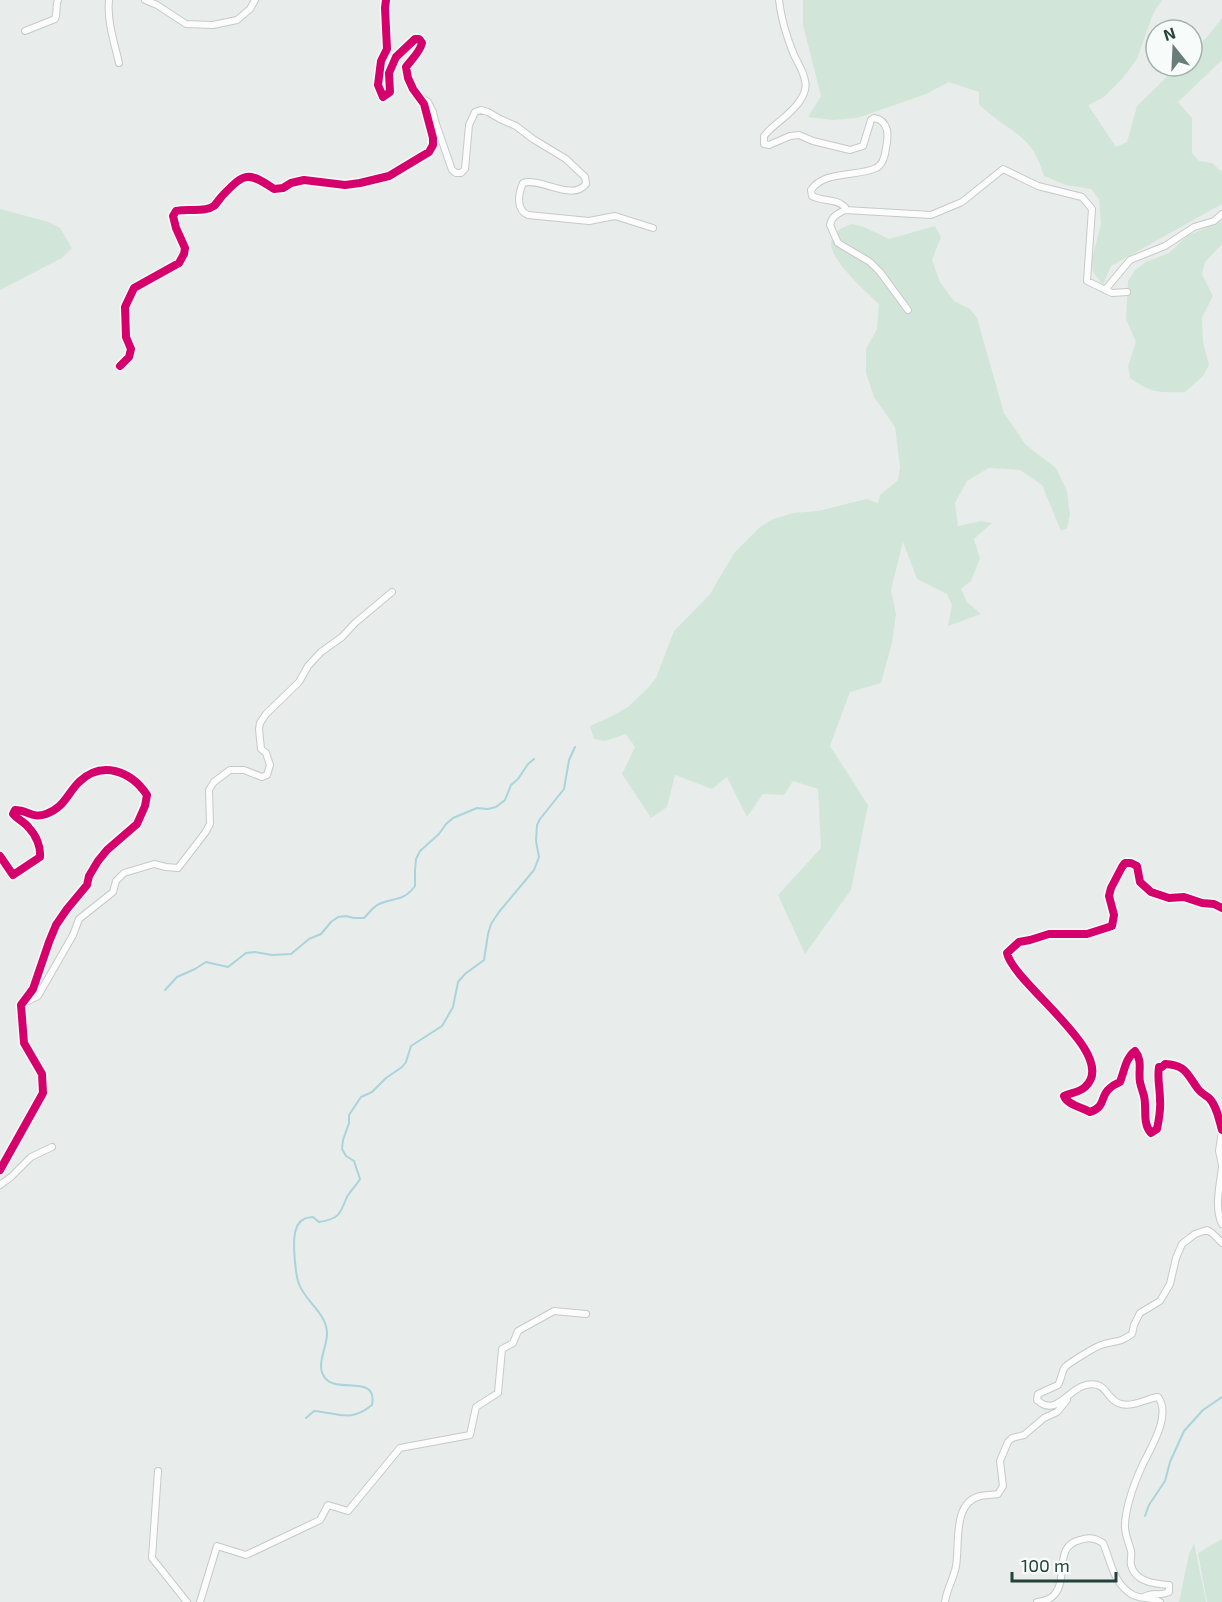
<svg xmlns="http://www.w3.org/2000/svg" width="1222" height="1602" viewBox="0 0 1222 1602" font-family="'Exo 2',sans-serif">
<rect width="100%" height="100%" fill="#e8edeb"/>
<path fill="#d1e6d8" d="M803,0H1162L1153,14L1137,59L1122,79L1103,98L1088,105L1116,147L1127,142L1137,106L1178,66H1192V52L1208,36L1222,18V60L1178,102L1192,118V153L1199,161L1212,163L1222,172V204L1111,266L1103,285L1093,272L1092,259L1101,224L1099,199L1091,189L1066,185L1044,176C1041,168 1039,160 1035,154C1023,132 995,122 979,104V92L949,82L926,94L857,118L833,120L808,117L821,96L803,25Z
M0,209L49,222L60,228L72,248L62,258L0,290Z
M1222,221V244L1205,262L1202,274L1213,296L1202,318L1203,342L1209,365L1203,376L1185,392C1161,393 1150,393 1130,378L1128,366L1136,342L1126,319L1128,281L1135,270L1146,262L1169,253L1187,236Z
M852,224L864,227L889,239L935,226L941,237L932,260L940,282L954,301L970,309L977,318L1004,413L1026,445L1056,468L1067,491L1070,515L1067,528L1061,531L1042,485L1020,470L989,468L967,481L955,503L958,526L981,521L992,523L974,539L980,558L971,581L961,589L967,602L981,614L948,626L952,605L947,594L917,579L903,542L891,590L896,614L892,643L881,683L850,692L830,746L868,805L851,890L805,954L778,895L821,848L818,789L793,781L784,795L763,794L747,817L727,777L712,789L675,775L667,807L651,818L622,774L635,747L626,734L605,741L594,739L590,726L610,717L628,707L648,688L656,678L674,631L710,594L734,553L760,527L771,520L793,513L818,511L866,499L878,503L880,495L898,480L900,467L895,427L874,397L866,373V349L877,329L879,304C865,291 838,267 832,249C830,245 832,240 832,235L842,228Z
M1222,1539V1602H1207L1198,1553Z
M1194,1543L1206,1602H1179L1189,1554Z"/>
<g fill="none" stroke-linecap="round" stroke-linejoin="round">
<path stroke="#a9d4db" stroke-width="2" d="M165,990L177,977L195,969L206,962L228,967L246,953L255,952L272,955L291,954L309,939L321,934L331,922L338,917L346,916L354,918H364C369,913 373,907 379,904C395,897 403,902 415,886V870L416,859L420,851L439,834L446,824L453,818L477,808L488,809L496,807L505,800L511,785L518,779L528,764L534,759
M306,1418L314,1411C339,1413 350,1423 372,1405C378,1375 340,1392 327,1380C313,1367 328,1348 327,1332C326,1313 305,1301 299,1284C296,1277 296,1269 295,1262C294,1250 291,1225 304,1219C305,1218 312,1217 313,1217L319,1222C338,1219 340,1215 346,1199C349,1192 356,1186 360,1179L354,1161L346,1156L342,1149L343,1140L349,1123V1115L361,1097L372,1092L386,1078L402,1067L406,1062L411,1046L442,1026L453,1007L458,982L465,974L484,960L488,934L491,924L499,912L534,870L539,857L536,841L537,825L540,819L564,789L569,760L575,747
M1145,1516L1149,1505L1165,1481L1170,1462L1184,1431L1203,1410L1222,1397"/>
<defs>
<path id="street" d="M109,0C107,22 114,41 119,63
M145,0L157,5L186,24L213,25L237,20L250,9L255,0
M779,0C781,18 787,38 794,55C798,63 804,72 805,81C807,88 804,94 801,99C793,114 775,122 764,136V144L769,145L790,136L799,135L813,141L850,150L863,146L871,120L874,118C881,119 885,123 887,130C888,136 887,143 886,148C885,156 883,165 876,168C858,177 824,170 811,190L812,196C823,202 836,198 845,207V210C837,214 832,216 830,225L838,243L870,262L880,272L908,310
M25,31L55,19C58,12 55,6 58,0
M422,98L428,102L433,112L435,121L452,170L456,173H461L465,169L469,125L475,112L481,110L488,112L500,119L516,126L533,139L566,159L585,177L586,184C572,202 541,177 523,183C518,194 516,210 528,215L589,221L615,216L653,228
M845,210L931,215L962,202L1003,169L1038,186L1082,197L1092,209L1087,281L1112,293L1127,292
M1105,290L1130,260L1165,246L1194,227L1214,221L1222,214
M120,366L129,357L131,349L126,337L125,307L134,288L179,263L184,254L185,248L176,228L173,216L176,211C188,208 204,213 214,206C217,203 220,198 223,195C244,173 248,171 274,189L283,188L291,183L304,180L345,185L360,183L389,176L429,152L433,145V138L424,104L413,89L408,78L406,67C412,59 420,52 422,43L419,39H415L396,57L389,73L390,92L383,97L378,85L381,61L387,49L385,8L386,0
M0,856L13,875L40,857C41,847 36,835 29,828C25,822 18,820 13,814L15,810C28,810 32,819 46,814C64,808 67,794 79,782C102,760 131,771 147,795L145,806L137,824L107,850L98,861L89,876L87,885L67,909L56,925L49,942L33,989L21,1005L24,1043L42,1074L43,1093L0,1170
M1222,908L1214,904L1202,903L1184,897L1169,898L1151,892L1140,882L1137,866L1131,863H1125L1122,867L1111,888L1109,896L1114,915L1112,926L1087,934H1049L1030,940L1019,942L1007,953C1014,985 1121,1055 1085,1087C1079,1093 1071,1092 1064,1096C1067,1105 1082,1107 1090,1112C1107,1106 1099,1097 1110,1088C1113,1085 1116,1084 1120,1082C1124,1072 1126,1057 1135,1051C1143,1061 1138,1071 1140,1082C1141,1087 1143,1092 1144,1096C1147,1108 1142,1123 1151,1133L1157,1129C1159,1119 1161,1110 1160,1100C1160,1088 1157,1078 1159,1067H1162L1165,1064C1186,1065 1187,1074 1198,1089C1201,1093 1205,1095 1209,1098C1217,1106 1219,1120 1222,1130
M24,1003L38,996L73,935L79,919L113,892L116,881L124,873L154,864L166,867L178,868L205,833L210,824L209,790L214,782L230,770H244L262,777L267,775L270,765L266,753L261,749L259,729L260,723L266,714L299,682L308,666L321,652L342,637L355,623L392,592
M1222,1131L1219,1151L1222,1165
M1222,1167C1220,1184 1214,1208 1222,1224
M0,1185L11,1177L31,1157L52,1147
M158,1471L152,1558L187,1602
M1144,1597C1155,1591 1159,1597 1169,1592V1585C1155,1584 1135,1582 1131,1565C1130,1560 1132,1556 1131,1551C1129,1543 1124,1533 1125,1524C1126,1505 1134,1484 1142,1466C1150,1449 1172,1415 1158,1397C1145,1399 1134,1407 1121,1404C1106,1401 1108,1380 1086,1385C1069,1388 1056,1418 1037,1400L1038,1394L1058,1385C1061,1380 1062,1371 1065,1367C1069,1363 1095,1347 1101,1345C1115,1340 1118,1344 1132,1334L1134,1325L1140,1313L1160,1301L1170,1284L1176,1258L1182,1244L1195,1234L1207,1230L1212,1233L1222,1243
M200,1602L217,1546L246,1555L320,1520L328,1505L348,1511L400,1448L470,1435L476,1407L498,1393L502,1349L513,1343L518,1331L554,1311L586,1314
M945,1602C947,1588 954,1578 956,1566C960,1544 952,1503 980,1496C985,1495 992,1495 998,1494L1003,1486L1000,1461L1008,1442L1012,1438L1024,1435L1044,1418L1057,1412L1067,1400
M1037,1602C1043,1601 1050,1600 1054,1595C1069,1579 1053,1546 1080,1540C1089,1537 1095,1538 1103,1543C1111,1561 1113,1584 1133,1595C1141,1599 1152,1597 1160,1602"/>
</defs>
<use href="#street" stroke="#c5cac8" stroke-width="8"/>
<use href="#street" stroke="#fcfcfc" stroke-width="6"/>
<defs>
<path id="cycleway" d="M120,366L129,357L131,349L126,337L125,307L134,288L179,263L184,254L185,248L176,228L173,216L176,211C188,208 204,213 214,206C217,203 220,198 223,195C244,173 248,171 274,189L283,188L291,183L304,180L345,185L360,183L389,176L429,152L433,145V138L424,104L413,89L408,78L406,67C412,59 420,52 422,43L419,39H415L396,57L389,73L390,92L383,97L378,85L381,61L387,49L385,8L386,0
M0,856L13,875L40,857C41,847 36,835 29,828C25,822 18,820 13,814L15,810C28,810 32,819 46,814C64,808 67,794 79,782C102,760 131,771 147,795L145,806L137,824L107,850L98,861L89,876L87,885L67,909L56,925L49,942L33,989L21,1005L24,1043L42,1074L43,1093L0,1170
M1222,908L1214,904L1202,903L1184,897L1169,898L1151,892L1140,882L1137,866L1131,863H1125L1122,867L1111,888L1109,896L1114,915L1112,926L1087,934H1049L1030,940L1019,942L1007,953C1014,985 1121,1055 1085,1087C1079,1093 1071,1092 1064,1096C1067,1105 1082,1107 1090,1112C1107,1106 1099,1097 1110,1088C1113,1085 1116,1084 1120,1082C1124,1072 1126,1057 1135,1051C1143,1061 1138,1071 1140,1082C1141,1087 1143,1092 1144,1096C1147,1108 1142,1123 1151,1133L1157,1129C1159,1119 1161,1110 1160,1100C1160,1088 1157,1078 1159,1067H1162L1165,1064C1186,1065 1187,1074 1198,1089C1201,1093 1205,1095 1209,1098C1217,1106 1219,1120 1222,1130"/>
</defs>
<use href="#cycleway" stroke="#f7fbf9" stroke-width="11"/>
<use href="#cycleway" stroke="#d6006c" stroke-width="8"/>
</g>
<g transform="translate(1174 48) rotate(342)"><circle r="28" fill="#f7fbf9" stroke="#a3b1ad" stroke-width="1.5"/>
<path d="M0-4.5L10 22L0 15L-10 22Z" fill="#697e78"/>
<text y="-9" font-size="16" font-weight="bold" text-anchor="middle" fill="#24423a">N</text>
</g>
<path d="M1012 1572v9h104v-9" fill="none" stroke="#24423a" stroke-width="3"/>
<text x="1021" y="1572" font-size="18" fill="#24423a" stroke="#f7fbf9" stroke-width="4.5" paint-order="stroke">100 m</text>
</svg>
